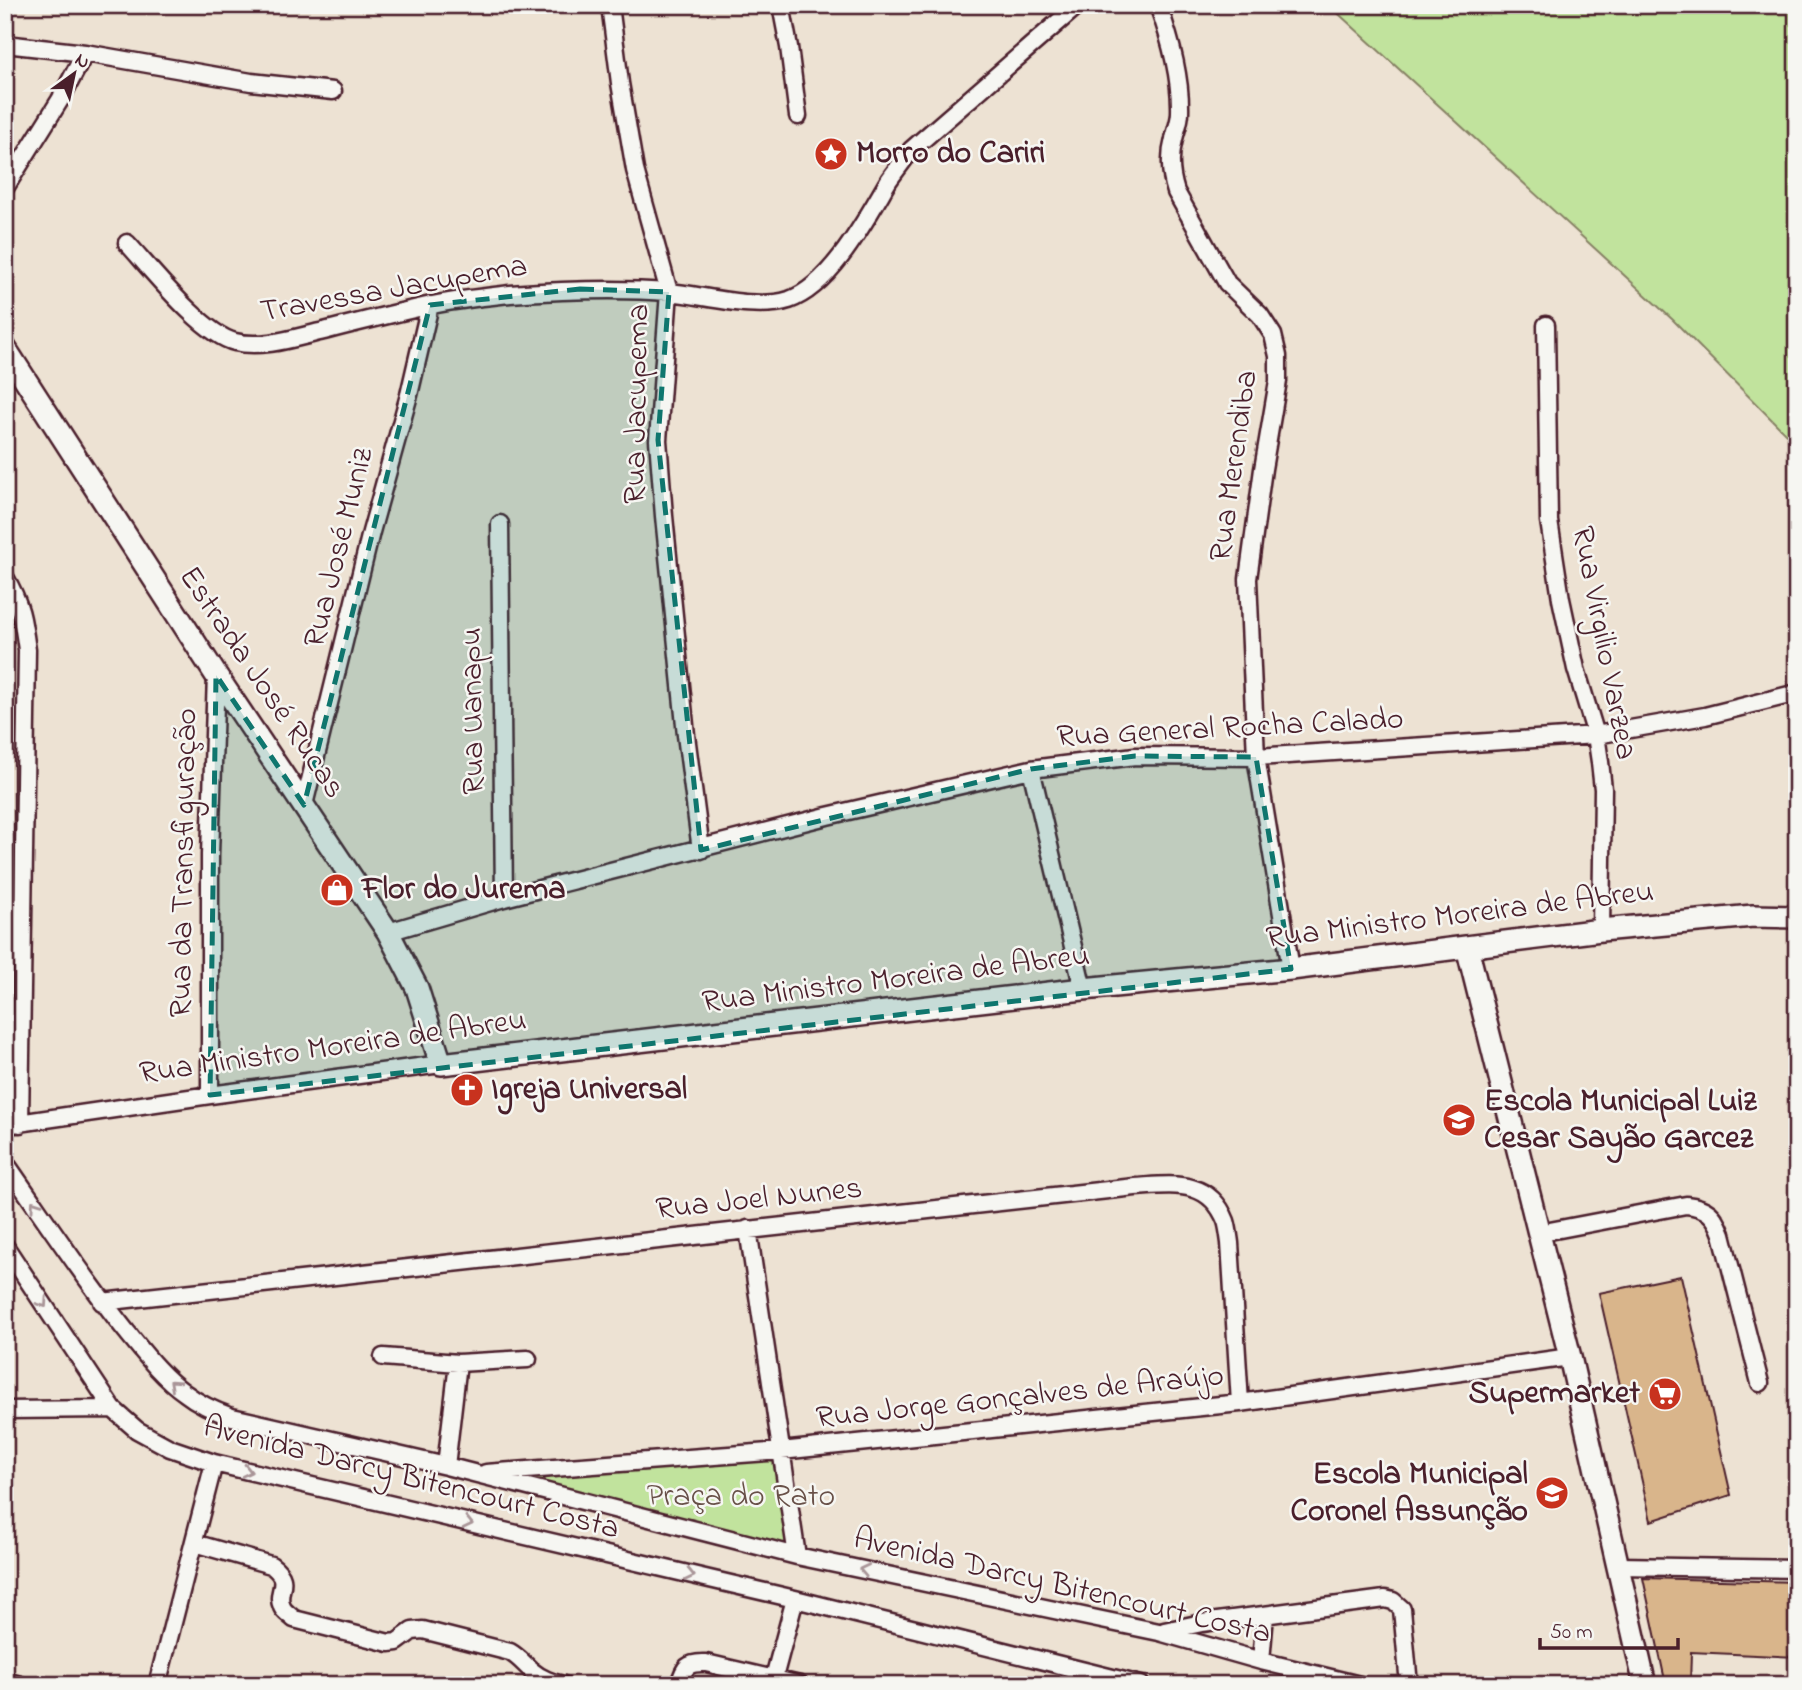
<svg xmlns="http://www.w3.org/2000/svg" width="1802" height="1690" viewBox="0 0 1802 1690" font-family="'Indie Flower',sans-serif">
<rect width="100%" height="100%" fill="#ede2d3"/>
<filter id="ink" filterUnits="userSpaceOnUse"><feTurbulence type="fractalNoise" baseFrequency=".0143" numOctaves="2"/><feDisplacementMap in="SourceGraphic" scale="14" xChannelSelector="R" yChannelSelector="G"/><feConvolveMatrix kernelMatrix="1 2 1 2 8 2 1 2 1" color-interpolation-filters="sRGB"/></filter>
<g filter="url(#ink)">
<path fill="#c1e39d" stroke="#868164" stroke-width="2" d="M1329,5H1797V440L1786,434L1673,320Z
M774,1456L794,1550L493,1475Z"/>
<path fill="#d9b58b" stroke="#4a1f2b" stroke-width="2" d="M1681,1276L1731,1495L1651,1521L1599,1293Z
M1643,1578L1797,1582V1657L1691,1652L1690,1685H1666Z"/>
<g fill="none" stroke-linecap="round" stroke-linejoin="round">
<defs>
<path id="street" d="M610,5L620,83L635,170L669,292L658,440L664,516L686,735L701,850
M781,5L789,47L798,116
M1158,5C1170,38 1181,76 1180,112C1180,121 1176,130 1174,139C1169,157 1170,174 1176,192L1227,283L1260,315L1273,335L1278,356V381L1263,469L1248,579L1256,757L1291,969
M14,45L85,53L251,82L333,91
M5,188L60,100L85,53
M127,243C151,269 202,334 235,342C263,349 297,337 324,331C358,322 392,314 427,306C454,300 483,297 510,294C563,290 616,288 669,292C704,295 755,311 789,300C832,285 867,217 889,180C896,170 904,160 911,150L1078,5
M1546,325L1549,521L1561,599L1576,669L1596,735L1600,762L1603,789L1601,930
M500,524L504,898
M5,577C21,604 23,620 27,650L20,1124
M1031,769L1083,989
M304,805L371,532L409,395L430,305
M388,932L504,898L827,816L1031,769L1135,756L1256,757L1596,735L1705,716L1797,693
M210,1095V855L216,675
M5,1125L210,1095L441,1064
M5,1162C45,1219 83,1277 126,1331C144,1353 162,1377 185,1393C199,1404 215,1411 232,1417L446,1466L797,1556L1159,1632L1261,1661L1360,1685
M748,1229L797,1556
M1539,1233L1686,1205C1707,1207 1715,1215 1722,1234L1760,1383
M5,1246L113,1409L137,1430L170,1448L214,1463L795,1599L1141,1685
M102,1302L1135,1187C1172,1185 1209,1178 1226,1221C1228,1227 1229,1236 1230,1243L1240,1403
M383,1357L458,1363L528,1359
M5,1410L113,1409
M446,1466L458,1363
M486,1473L781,1451L1240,1403L1570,1357
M194,1543L271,1565C294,1582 274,1590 282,1607C284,1612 290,1615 294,1619L389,1643L397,1642L412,1631L423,1630L510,1652C519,1657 524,1664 532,1671C541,1679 552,1682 563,1685
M1618,1566L1797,1569
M1164,1631L1202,1623L1385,1599L1393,1601L1402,1609L1409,1685
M1261,1661L1265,1615
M5,1681L20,1685
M157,1685L214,1463
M679,1685C684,1667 687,1662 706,1663L800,1685
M772,1685L795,1599"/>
<path id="secondary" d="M5,348L216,675L388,932L417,988L441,1064L1083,989L1291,969L1601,930L1753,916L1797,917
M1467,947L1570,1357L1645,1685"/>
</defs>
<use href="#street" stroke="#4a1f2b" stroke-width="21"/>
<use href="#secondary" stroke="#4a1f2b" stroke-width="26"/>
<use href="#street" stroke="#f6f6f2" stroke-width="16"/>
<use href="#secondary" stroke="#f6f6f2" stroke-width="21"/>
</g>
<defs><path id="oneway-chevron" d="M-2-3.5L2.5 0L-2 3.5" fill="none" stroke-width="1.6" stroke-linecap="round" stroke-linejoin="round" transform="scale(1.75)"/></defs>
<g stroke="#a99598">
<use href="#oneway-chevron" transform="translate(35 1205) rotate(-125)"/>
<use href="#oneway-chevron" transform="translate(43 1303) rotate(56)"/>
<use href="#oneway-chevron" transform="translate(174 1384) rotate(-138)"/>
<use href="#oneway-chevron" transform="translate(247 1471) rotate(13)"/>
<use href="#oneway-chevron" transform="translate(468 1523) rotate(13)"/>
<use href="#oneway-chevron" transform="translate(864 1570) rotate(-168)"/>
<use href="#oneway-chevron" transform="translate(690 1575) rotate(13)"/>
</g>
</g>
<path fill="#0f766e" fill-opacity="0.2" stroke="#0f766e" stroke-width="5" stroke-dasharray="14 9" stroke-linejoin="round" d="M580,289L669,292L658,440L701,850L1031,769L1135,756L1256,757L1291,969L210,1095L216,675L304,805L430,305Z"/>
<defs>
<symbol id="sight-disc" viewBox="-11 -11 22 22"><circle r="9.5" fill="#c8321e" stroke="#f6f6f2"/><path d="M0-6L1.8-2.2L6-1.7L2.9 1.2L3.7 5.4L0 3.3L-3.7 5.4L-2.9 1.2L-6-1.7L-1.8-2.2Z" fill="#fff"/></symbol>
<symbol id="shop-disc" viewBox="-11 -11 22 22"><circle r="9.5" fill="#c8321e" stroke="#f6f6f2"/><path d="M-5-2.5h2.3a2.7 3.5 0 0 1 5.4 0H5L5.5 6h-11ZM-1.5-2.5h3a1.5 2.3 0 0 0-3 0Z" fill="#fff"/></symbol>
<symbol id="church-disc" viewBox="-11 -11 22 22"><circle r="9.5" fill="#c8321e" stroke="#f6f6f2"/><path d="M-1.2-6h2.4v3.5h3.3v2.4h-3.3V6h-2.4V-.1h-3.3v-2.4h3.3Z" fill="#fff"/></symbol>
<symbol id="school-disc" viewBox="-11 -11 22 22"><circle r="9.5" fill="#c8321e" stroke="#f6f6f2"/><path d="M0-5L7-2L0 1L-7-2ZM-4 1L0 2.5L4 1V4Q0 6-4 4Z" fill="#fff"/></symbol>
<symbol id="supermarket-disc" viewBox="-11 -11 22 22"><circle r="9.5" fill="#c8321e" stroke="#f6f6f2"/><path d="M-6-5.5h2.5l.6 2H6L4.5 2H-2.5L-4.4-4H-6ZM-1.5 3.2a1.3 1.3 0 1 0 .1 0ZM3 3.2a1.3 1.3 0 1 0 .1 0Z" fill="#fff"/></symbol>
</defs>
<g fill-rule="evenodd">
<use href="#sight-disc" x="812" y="135" width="38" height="38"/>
<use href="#shop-disc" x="318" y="871" width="38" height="38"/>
<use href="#church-disc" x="448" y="1071" width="38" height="38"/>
<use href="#school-disc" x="1440" y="1101" width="38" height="38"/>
<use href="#supermarket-disc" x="1646" y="1375" width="38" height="38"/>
<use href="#school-disc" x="1533" y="1474" width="38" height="38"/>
</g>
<g text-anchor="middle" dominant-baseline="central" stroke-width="5" stroke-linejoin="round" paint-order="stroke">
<g font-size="32" font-weight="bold" fill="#4a1f2b" stroke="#f6f6f2" text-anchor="start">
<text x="856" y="154">Morro do Cariri</text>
<text x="362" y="890">Flor do Jurema</text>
<text x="491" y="1090">Igreja Universal</text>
<text x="1484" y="1102">Escola Municipal Luiz<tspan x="1484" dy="37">Cesar Sayão Garcez</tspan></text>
<text x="1640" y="1394" text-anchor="end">Supermarket</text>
<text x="1528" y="1475" text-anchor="end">Escola Municipal<tspan x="1528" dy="37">Coronel Assunção</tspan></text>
</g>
<g font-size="32" fill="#4a1f2b" stroke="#f6f6f2">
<text transform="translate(394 290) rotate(-10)">Travessa Jacupema</text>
<text transform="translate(638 404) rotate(-89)">Rua Jacupema</text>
<text transform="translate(1235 466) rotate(-82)">Rua Merendiba</text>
<text transform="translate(340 548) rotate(-76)">Rua José Muniz</text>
<text transform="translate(1603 643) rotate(79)">Rua Virgilio Varzea</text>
<text transform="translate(261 683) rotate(56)">Estrada José Rucas</text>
<text transform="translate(474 711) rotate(-91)">Rua Uanapu</text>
<text transform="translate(1230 729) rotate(-3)">Rua General Rocha Calado</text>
<text transform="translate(185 863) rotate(-89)">Rua da Transfiguração</text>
<text transform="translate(1460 916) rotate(-7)">Rua Ministro Moreira de Abreu</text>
<text transform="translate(896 980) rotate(-7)">Rua Ministro Moreira de Abreu</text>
<text transform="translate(333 1048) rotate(-8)">Rua Ministro Moreira de Abreu</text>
<text transform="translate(759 1200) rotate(-6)">Rua Joel Nunes</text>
<text transform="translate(1020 1398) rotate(-6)">Rua Jorge Gonçalves de Araújo</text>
<text transform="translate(411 1479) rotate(14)">Avenida Darcy Bitencourt Costa</text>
<text transform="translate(1062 1587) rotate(13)">Avenida Darcy Bitencourt Costa</text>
</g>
<g font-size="32" fill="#685048" stroke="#f6f6f2">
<text x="741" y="1497">Praça do Rato</text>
</g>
</g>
<rect width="1802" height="1690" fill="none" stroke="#f6f6f2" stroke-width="28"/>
<rect x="14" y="14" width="1774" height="1662" fill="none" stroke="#4a1f2b" stroke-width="2.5" filter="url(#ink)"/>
<g transform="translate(74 74) rotate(33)" stroke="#f6f6f2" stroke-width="5" paint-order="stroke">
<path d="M0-5L12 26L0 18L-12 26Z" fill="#4a1f2b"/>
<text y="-10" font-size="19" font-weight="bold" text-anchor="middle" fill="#4a1f2b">N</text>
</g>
<path d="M1540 1638v10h138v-10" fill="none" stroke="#4a1f2b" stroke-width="3.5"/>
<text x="1550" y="1638" font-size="21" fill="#4a1f2b" stroke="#f6f6f2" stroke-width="5" paint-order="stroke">50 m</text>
</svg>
